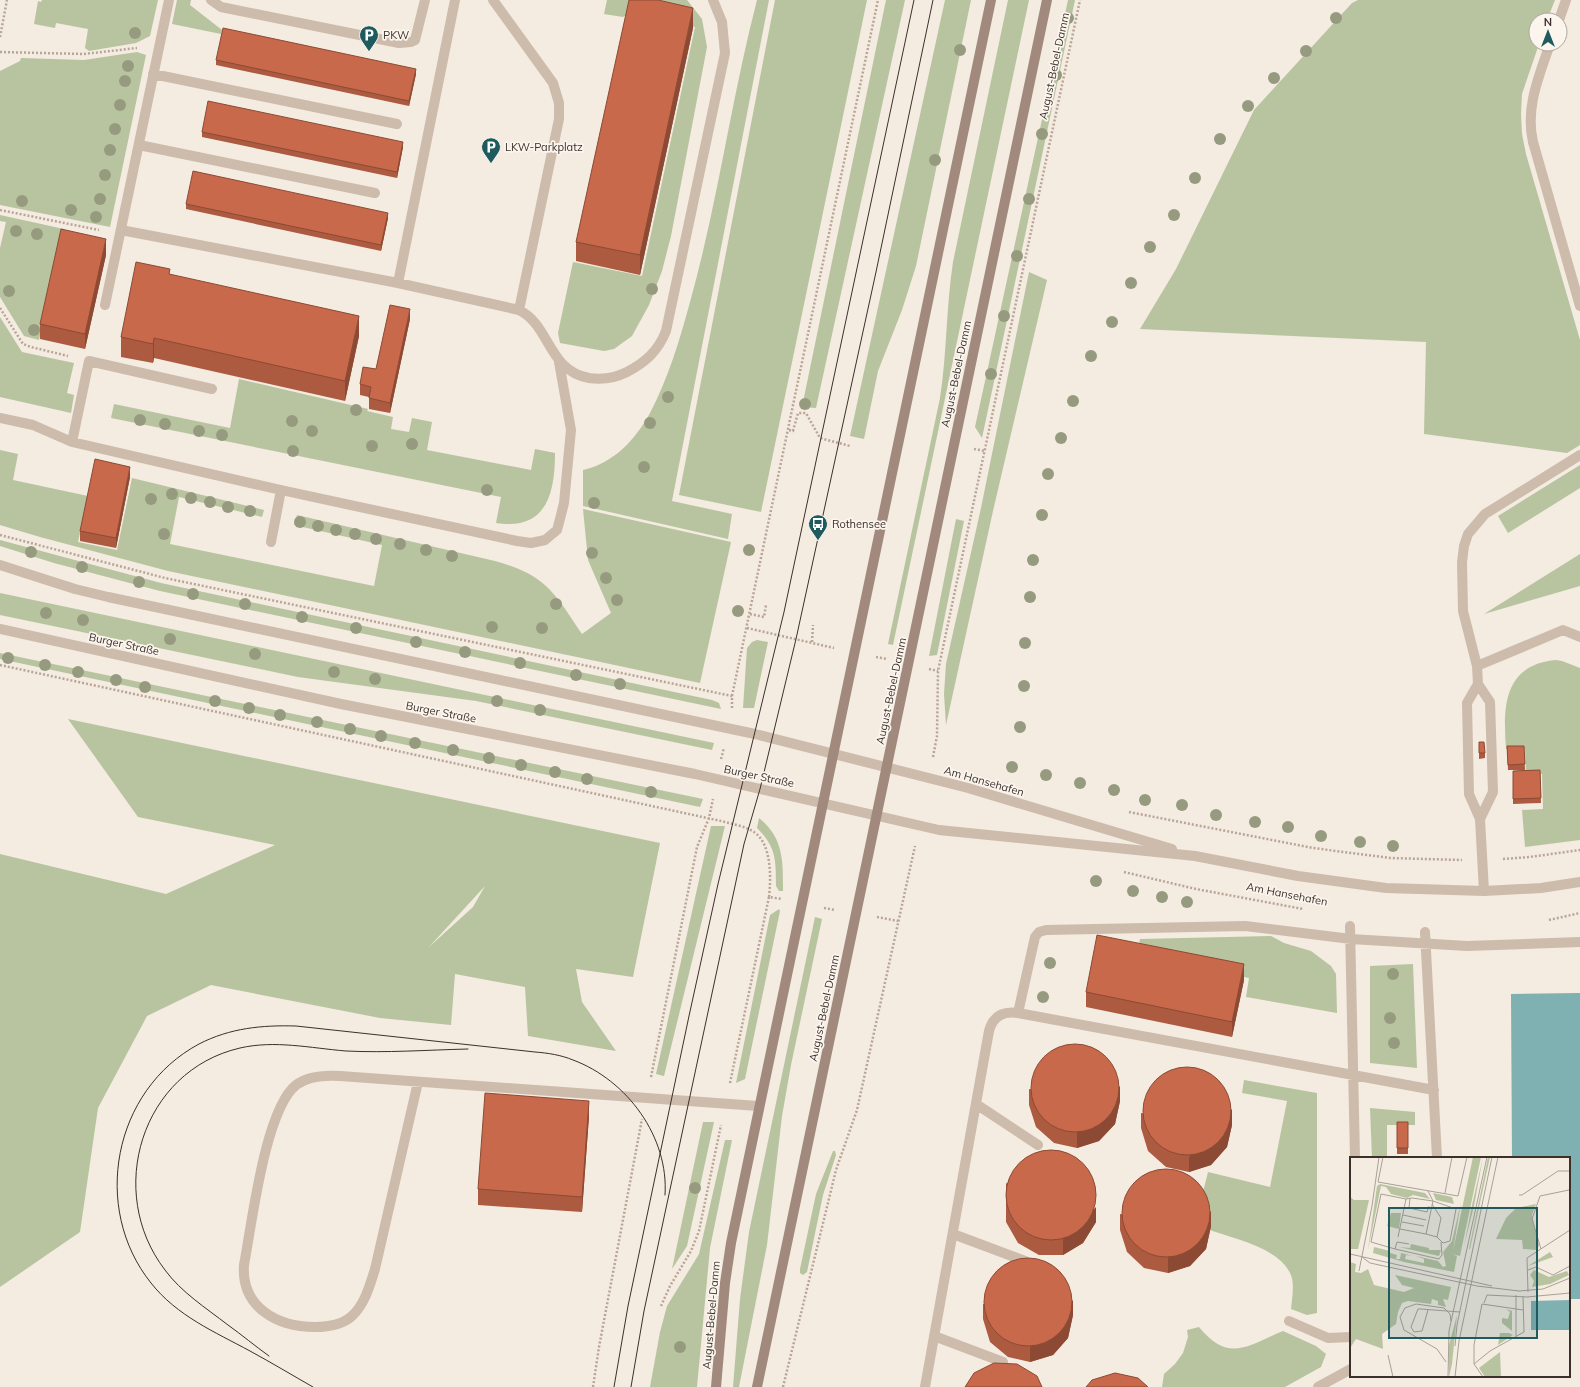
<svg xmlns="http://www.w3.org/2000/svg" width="1580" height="1387" viewBox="0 0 1580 1387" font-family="Mulish,sans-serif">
<rect width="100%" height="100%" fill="#f4ebe1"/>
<path fill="#b8c4a0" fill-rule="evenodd" d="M42,0H158L150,36L136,43L89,51L85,48L88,29L56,23L55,28L34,24L38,1L41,2Z
M177,0H191L190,5L222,30L221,34L172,24Z
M607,0H687L702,19L707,47L671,236L662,271L649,305L632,336L614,349L604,351L560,343L558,333L573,262L642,276L695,27L630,13L623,17L604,14Z
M757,0H769L672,501L732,514L728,539L583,506V470C614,463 635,440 650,413C668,379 680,339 690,302C718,202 731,100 757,0Z
M775,0H867L761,512L679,495Z
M886,0H905L816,408L802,407Z
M945,0H971L916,266L902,310L878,371L864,439L850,436Z
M1008,0H1029L893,645L888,644L940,398C947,353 946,307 953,262Z
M1068,0H1075L982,438L975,427Z
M1358,0H1555L1547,20H1536V44H1539L1522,94L1521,114L1522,134L1526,154L1580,340V445L1567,453L1424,434L1426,342L1140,329L1176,269L1254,110L1352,3Z
M137,52L146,55L110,227L0,205V71L20,61L21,58L84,60Z
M0,215L64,229L39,340L24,336L0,297V248L6,222L0,221Z
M1029,272L1047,280L993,511L946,725L944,694L946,664L981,508Z
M0,317L22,352L74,363L67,393L74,395L71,413L0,397Z
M239,379L368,409L367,411L393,417L391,429L409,432L412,418L432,422L427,450L531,470L535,449L555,453C555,494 546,531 496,523L501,497L111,418L114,404L230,428Z
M0,450L18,454L13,480L88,496L78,542L117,550L132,478L264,510L262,517L179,497L170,544L374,586L382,545L294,525L297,515L495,561C546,575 554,592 582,634L611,613L588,560L583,509L731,542L700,683L168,571L40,537L0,525Z
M1580,465V488L1508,533L1498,516Z
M956,519L964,521L937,655L929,656Z
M0,540L161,583L712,700L719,703L721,709L160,591L54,563L0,546Z
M1580,554V586L1484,614Z
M0,593L714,743L712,750L476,701L298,677L0,615Z
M757,640L768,642L754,708H743L747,648L752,642Z
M0,653L703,799L700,807L0,659Z
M1556,660L1562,661L1580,668V840L1525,847L1522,810L1543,809L1542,774H1526L1525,749H1506C1503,707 1503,665 1556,660Z
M68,719L660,843L633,977L576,969L582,1002L616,1051L528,1036L525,987L455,974L451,1025L380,1018L211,985L147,1016L98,1108L80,1232L0,1287V854L166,894L275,845L138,817ZM485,886L473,907L429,947Z
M759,818C784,838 783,862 783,891H779L776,886C776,860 776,847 757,828Z
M711,826H725L664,1076L656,1074Z
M779,909L780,911L745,1079L736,1083L770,915Z
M815,917L822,919L791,1065L782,1116L767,1245L739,1387H733L740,1299L749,1232Z
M1271,936L1284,943L1311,951L1331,966L1336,974L1337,1013L1246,997L1249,978L1137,955L1140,939Z
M1413,964L1417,1068L1370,1063V966Z
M1244,1080L1317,1093V1313L1307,1315L1291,1309C1292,1299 1294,1288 1292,1278C1283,1248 1234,1239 1207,1229L1203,1192L1208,1172L1270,1187L1287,1101L1242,1093Z
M1370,1108L1415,1112V1125H1387V1158H1372Z
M703,1122H714L687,1246L672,1269Z
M725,1140H732L710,1248L697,1387H650L660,1332L667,1306L699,1254Z
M833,1151H835L836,1155L823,1195L807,1272L803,1275L800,1273V1269L816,1194Z
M1199,1327C1229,1364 1249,1345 1283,1331L1316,1346L1326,1354L1321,1367L1285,1387H1162L1164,1374L1175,1364L1183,1353L1188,1337L1187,1330Z"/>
<path fill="#7fb0b2" d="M1580,993V1299H1569V1158H1512L1511,994Z"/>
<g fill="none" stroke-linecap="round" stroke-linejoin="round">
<path stroke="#b9a596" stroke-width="2.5" stroke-dasharray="2 2" stroke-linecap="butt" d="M0,37L7,0
M0,52L84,54L137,48
M0,210L99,230
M0,308L23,344L31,347L68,356
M789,430L793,431L798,413H806L820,438L850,446
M974,449L985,451
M0,535L165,578L732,696
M750,614L764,617L766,605
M747,628L834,648
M812,642L813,625
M876,657L887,659
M0,665L721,821C732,824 745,826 754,832C772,844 771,878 769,897L782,899
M929,669L938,671
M732,708V696L878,0
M933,757L937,736L938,671L1080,0
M721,759L724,748
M1129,812L1313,848L1390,858L1462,860
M1503,859L1530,857L1580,850
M1124,872L1196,889L1303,909
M824,908L835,910
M877,917L898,921
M1549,920L1580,913
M651,1077L697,847L709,818L713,799
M730,1083L769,897
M661,1306L670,1286L691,1251L699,1231L721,1125
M593,1387L599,1347L642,1119
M783,1387L836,1170L857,1110L915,846"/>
<path stroke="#cdbbac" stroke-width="10" d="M211,0L221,7L399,43L411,42L415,40L425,0
M455,0L398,283L519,310C551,326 547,370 589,378C602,380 615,378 627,372C646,362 658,351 666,331L725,53L722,22L713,0
M493,0L553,83L559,103V119L519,310
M1559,20L1566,0
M1550,44C1539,76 1525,108 1533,142L1580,306
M153,74L397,124
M139,145L375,193
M121,230L398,283
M105,305L169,0
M0,418L33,425L72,442L89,361L212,389
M72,442L281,490L517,541L531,543L545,540L557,530L560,519L564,503L571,430L559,362
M271,542L281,490
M1477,666L1563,630L1580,637
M1478,684L1490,702L1493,792L1480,819
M1484,891L1480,819L1469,794L1467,703L1478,684L1477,666L1463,611L1462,562L1464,546L1468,534L1485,514L1580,455
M1350,926L1355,1158
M1425,932L1437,1158
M1018,1013L1035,937L1039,932L1046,930L1245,926L1351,939L1467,946L1580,942
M418,1082L375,1269C370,1285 365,1304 352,1316C342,1325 328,1327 315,1327C277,1327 241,1307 244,1265C252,1223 265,1110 296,1085C308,1076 326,1075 340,1076L758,1106
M976,1104L1038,1145
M953,1234L1025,1261
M1289,1321L1328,1338L1351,1337
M934,1336L1003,1362
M925,1387L989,1031C993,1016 1003,1011 1018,1013L1434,1090
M1318,1387L1351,1369"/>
<path stroke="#cdbbac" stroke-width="10" d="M0,565L75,589L108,597L755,734L968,788L1172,849
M0,629L341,704L695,774L939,830L1195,856L1298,876L1386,888L1484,891L1541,888L1580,882"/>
<path stroke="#a18a7d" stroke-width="10" d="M716,1387L725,1283L731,1243L991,0
M757,1387L1047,0"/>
<path stroke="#3b302b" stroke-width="1" d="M269,1356C255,1346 242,1335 228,1325C206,1308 181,1292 165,1270C105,1192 141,1071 240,1048C275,1040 310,1048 346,1051C386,1053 427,1050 468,1049
M313,1387C292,1375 272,1363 250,1351C215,1332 177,1316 151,1283C91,1208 113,1090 199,1044C230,1028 262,1025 296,1026L535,1052C548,1053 561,1055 573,1060C627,1080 669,1137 665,1195
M614,1387L628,1306L689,1016L718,884L784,612L914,0
M631,1387L644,1311L744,844L760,789L796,639L876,272L933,0"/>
</g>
<g fill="#969b7f">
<circle cx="1068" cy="18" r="6"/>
<circle cx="1336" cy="18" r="6"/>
<circle cx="135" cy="33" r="6"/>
<circle cx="960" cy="50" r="6"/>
<circle cx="1306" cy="51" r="6"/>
<circle cx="128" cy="66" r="6"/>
<circle cx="1056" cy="75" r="6"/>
<circle cx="1274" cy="78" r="6"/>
<circle cx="125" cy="81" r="6"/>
<circle cx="120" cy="105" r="6"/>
<circle cx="1248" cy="106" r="6"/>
<circle cx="115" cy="129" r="6"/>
<circle cx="1042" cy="134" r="6"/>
<circle cx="1220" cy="139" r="6"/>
<circle cx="110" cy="150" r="6"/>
<circle cx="935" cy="160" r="6"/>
<circle cx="105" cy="175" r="6"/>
<circle cx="1195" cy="178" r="6"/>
<circle cx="100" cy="199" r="6"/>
<circle cx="1029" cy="199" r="6"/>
<circle cx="22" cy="201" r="6"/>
<circle cx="71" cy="210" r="6"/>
<circle cx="1174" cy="215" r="6"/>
<circle cx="96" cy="217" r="6"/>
<circle cx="16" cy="231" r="6"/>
<circle cx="37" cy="234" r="6"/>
<circle cx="1150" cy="247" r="6"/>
<circle cx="1017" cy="256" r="6"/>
<circle cx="1131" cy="283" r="6"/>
<circle cx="652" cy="289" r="6"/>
<circle cx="9" cy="291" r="6"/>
<circle cx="1004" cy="316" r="6"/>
<circle cx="1112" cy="322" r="6"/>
<circle cx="34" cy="330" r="6"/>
<circle cx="1091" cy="356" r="6"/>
<circle cx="991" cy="374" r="6"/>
<circle cx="668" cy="397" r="6"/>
<circle cx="1073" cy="401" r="6"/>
<circle cx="805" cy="404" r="6"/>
<circle cx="356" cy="410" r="6"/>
<circle cx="140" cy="420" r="6"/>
<circle cx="292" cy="421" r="6"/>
<circle cx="650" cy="423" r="6"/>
<circle cx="165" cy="424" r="6"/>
<circle cx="199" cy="431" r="6"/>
<circle cx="312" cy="431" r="6"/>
<circle cx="222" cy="435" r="6"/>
<circle cx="1061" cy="438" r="6"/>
<circle cx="412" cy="444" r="6"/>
<circle cx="372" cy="446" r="6"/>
<circle cx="293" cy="451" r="6"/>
<circle cx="644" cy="467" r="6"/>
<circle cx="1048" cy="474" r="6"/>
<circle cx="487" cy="490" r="6"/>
<circle cx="172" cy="494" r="6"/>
<circle cx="191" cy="498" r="6"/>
<circle cx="151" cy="499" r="6"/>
<circle cx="210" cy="502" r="6"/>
<circle cx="594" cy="503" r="6"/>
<circle cx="228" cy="507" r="6"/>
<circle cx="250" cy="511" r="6"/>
<circle cx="1042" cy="515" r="6"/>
<circle cx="300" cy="522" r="6"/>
<circle cx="318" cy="526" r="6"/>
<circle cx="336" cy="530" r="6"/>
<circle cx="164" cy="534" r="6"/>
<circle cx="355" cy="534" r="6"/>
<circle cx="376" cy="539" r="6"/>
<circle cx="400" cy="544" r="6"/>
<circle cx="426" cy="550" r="6"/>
<circle cx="749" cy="550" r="6"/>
<circle cx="31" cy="552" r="6"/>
<circle cx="592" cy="553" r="6"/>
<circle cx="452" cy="556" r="6"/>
<circle cx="1033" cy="560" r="6"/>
<circle cx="82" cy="567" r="6"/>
<circle cx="606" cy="578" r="6"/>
<circle cx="139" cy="582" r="6"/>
<circle cx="193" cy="594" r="6"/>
<circle cx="1030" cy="597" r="6"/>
<circle cx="617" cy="600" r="6"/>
<circle cx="245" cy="604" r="6"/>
<circle cx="556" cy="604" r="6"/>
<circle cx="738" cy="611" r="6"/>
<circle cx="46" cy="613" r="6"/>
<circle cx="302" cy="617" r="6"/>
<circle cx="83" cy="620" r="6"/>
<circle cx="492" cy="627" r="6"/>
<circle cx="356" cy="628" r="6"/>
<circle cx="542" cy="628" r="6"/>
<circle cx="170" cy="639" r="6"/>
<circle cx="416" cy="642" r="6"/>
<circle cx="1025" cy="643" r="6"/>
<circle cx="465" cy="652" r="6"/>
<circle cx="255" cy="654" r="6"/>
<circle cx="8" cy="658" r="6"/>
<circle cx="520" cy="663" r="6"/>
<circle cx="45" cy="665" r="6"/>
<circle cx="78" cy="672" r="6"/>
<circle cx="334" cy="672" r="6"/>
<circle cx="576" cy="675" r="6"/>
<circle cx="375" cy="679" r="6"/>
<circle cx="116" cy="680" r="6"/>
<circle cx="620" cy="684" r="6"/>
<circle cx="1024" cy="686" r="6"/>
<circle cx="145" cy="687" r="6"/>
<circle cx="215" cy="701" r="6"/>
<circle cx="497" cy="701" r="6"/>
<circle cx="249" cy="708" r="6"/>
<circle cx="540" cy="710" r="6"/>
<circle cx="280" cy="715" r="6"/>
<circle cx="317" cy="722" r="6"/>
<circle cx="1020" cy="727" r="6"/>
<circle cx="350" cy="729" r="6"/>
<circle cx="381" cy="736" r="6"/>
<circle cx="415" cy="743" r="6"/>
<circle cx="453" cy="750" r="6"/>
<circle cx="489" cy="758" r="6"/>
<circle cx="521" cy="765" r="6"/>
<circle cx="1012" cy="767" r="6"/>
<circle cx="555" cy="772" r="6"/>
<circle cx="1046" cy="775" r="6"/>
<circle cx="587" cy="779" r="6"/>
<circle cx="1080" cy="783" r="6"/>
<circle cx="1114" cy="790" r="6"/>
<circle cx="651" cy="792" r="6"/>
<circle cx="1145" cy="800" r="6"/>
<circle cx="1182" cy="805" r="6"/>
<circle cx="1216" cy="815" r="6"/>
<circle cx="1255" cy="822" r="6"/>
<circle cx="1288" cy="827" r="6"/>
<circle cx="1321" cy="836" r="6"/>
<circle cx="1360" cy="842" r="6"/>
<circle cx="1393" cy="846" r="6"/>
<circle cx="1096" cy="881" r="6"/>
<circle cx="1133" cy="891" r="6"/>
<circle cx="1162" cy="897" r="6"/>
<circle cx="1187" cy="902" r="6"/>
<circle cx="1050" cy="963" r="6"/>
<circle cx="1393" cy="974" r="6"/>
<circle cx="1043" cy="997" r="6"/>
<circle cx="1390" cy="1018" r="6"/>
<circle cx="1394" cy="1043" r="6"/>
<circle cx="695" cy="1188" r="6"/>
<circle cx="680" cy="1347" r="6"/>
</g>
<path fill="#ac5a40" d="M693,28L640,275L576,261V242Z
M216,60L416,74L409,106L216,65Z
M202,132L403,147L397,178L202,137Z
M186,204L388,218L381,251L186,209Z
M106,255L85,349L40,339V324Z
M170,274L359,336L345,401L154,358L153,363L121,357V337Z
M410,319L390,413L369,409V397L360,395V384L376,369Z
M130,477L116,548L80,541V531Z
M1479,742L1485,753V758L1479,759Z
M1507,746H1524L1525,770H1508Z
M1540,770L1541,803L1513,804V771Z
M1244,980L1232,1037L1086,1007V992Z
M1029,1089L1120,1101L1115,1124L1099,1141L1077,1148L1054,1143L1036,1127L1029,1105Z
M1141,1113L1232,1125L1227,1147L1211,1165L1189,1172L1166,1167L1148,1151L1141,1128Z
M589,1116L582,1212L478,1205V1189Z
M1397,1122H1408V1154H1397Z
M1006,1183L1096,1222L1083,1243L1063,1255H1039L1018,1243L1006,1222Z
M1120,1214L1211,1226L1206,1249L1190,1266L1168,1273L1144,1268L1127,1252L1120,1230Z
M983,1304L1073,1315L1068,1338L1053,1355L1030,1362L1008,1357L990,1342L983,1319Z"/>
<path fill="#8c4a34" d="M693,8V28L640,275V255Z
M416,69V74L409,106V101Z
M403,142V147L397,178V172Z
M388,213V218L381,251V245Z
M106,239V255L85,349V334Z
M410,309V319L390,413V403Z
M359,316V336L345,401V381Z
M154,338V358L153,363V344Z
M130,467V477L116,548V538Z
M1244,964V980L1232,1037V1022Z
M1120,1086V1101L1115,1124L1099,1141L1077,1148V1133Z
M589,1101V1116L582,1212V1197Z
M1232,1109V1125L1227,1147L1211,1165L1189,1172V1157Z
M1096,1207V1222L1083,1243L1063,1255V1239Z
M1211,1211V1226L1206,1249L1190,1266L1168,1273V1258Z
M1073,1300V1315L1068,1338L1053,1355L1030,1362V1347Z"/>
<path fill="#c8694b" stroke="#8c4a34" d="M629,0H658L693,8L640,255L576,242Z
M223,28L416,69L409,101L216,60Z
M208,101L403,142L397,172L202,132Z
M193,171L388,213L381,245L186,204Z
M61,229L106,239L85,334L40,324Z
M136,262L170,269L169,274L359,316L345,381L154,338L153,344L121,337Z
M390,305L410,309L390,403L369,398L371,387L360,384L363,367L376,369Z
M95,459L130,467L116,538L80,531Z
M1479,742H1484L1485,753H1479Z
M1507,746H1524L1525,764L1508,765Z
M1540,770L1541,798L1513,799V771Z
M1097,935L1244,964L1232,1022L1086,992Z
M1031 1088a44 44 0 1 1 88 0a44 44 0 1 1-88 0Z
M1143 1111a44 44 0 1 1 88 0a44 44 0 1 1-88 0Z
M485,1093L589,1101L582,1197L478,1189Z
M1397,1122H1408V1148H1397Z
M1006 1195a45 45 0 1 1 90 0a45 45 0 1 1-90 0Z
M1122 1213a44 44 0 1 1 88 0a44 44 0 1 1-88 0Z
M984 1302a44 44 0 1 1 88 0a44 44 0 1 1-88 0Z
M994,1363L1017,1364L1037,1376L1042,1387H965L974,1373Z
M1115,1373L1138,1378L1148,1387H1086L1092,1380Z"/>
<defs>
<symbol id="parking-pin" viewBox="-11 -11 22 30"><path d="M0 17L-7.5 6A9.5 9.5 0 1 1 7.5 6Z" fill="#1f5a5e" stroke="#fbf5ee"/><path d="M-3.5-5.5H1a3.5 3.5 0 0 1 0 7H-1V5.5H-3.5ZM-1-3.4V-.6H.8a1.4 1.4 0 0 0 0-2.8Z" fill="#fff"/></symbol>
<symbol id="bus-pin" viewBox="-11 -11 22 30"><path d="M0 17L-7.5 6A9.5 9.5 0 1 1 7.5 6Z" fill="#1f5a5e" stroke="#fbf5ee"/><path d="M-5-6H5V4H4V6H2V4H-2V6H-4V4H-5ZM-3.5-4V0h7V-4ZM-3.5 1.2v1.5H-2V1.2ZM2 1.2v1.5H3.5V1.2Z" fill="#fff"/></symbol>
</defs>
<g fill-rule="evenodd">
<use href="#parking-pin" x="358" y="24" width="22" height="30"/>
<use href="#parking-pin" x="480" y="136" width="22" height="30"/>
<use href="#bus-pin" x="807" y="513" width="22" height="30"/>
</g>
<g text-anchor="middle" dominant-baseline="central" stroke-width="3.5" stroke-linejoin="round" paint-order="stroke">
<g font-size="11" fill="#3b302b" stroke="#fbf5ee" text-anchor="start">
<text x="383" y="35">PKW</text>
<text x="505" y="147">LKW-Parkplatz</text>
<text x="832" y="524">Rothensee</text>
</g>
<g font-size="11" fill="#3b302b" stroke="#fbf5ee">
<text transform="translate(1054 66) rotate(-78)">August-Bebel-Damm</text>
<text transform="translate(956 374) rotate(-78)">August-Bebel-Damm</text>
<text transform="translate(124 644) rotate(12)">Burger Straße</text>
<text transform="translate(891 691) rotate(-78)">August-Bebel-Damm</text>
<text transform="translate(441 712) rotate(11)">Burger Straße</text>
<text transform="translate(759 776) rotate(12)">Burger Straße</text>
<text transform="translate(984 781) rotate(16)">Am Hansehafen</text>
<text transform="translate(1287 894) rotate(11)">Am Hansehafen</text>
<text transform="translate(824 1008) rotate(-78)">August-Bebel-Damm</text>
<text transform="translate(711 1315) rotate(-85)">August-Bebel-Damm</text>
</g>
</g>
<g transform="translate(1350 1157)">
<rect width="220" height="220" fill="#f4ebe1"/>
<path d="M123,0H131L110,99L102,97L107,99L104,115L54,105L23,96L24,90L40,94V96L47,98L46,102H50L51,96L63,99L56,98L55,102L74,106V102L66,99L88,104L93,110L96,109L93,95L102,84L111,45L103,94ZM133,0L124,49L114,89L122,48ZM138,0H140L120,92H119ZM30,27L75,36L80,42L63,38L57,41L41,37L36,30L31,29L18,93L27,29ZM83,36L102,40L104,47L86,43ZM0,40L4,43H19L8,92H0ZM186,47L182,58L189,88L187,93L173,92L172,83L146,82L156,61L166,51ZM41,56H51L49,72L37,69ZM61,87L79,91V93H91L89,99L49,90L60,91ZM200,95L203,100L178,109ZM0,105L6,107L5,115L11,116L18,112L24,128L54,135L64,131L52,128L45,118L101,130L98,143L93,142L96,150L88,148V144L82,142L81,147L58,144L52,146L48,155L46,167L32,177L33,192L6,182L0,191ZM184,113L199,120L217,114L219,118L200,127L182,130L184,124L180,118ZM156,152L162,154V174L152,166V161L158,162L160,155ZM107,158L102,207L99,220V188ZM150,176H159L163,178L148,188ZM150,195L151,220H135L129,211Z" fill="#b8c4a0"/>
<path d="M220,143V173H181V144Z" fill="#7fb0b2"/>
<path fill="none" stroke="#aaa098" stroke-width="1" d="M33,0L28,25L108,39L117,0M95,36L102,0M169,38H172L208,14H220M60,41L59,51L77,55L79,49M56,42L31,37L21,85L45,92L47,85L59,87M82,47L91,61L87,80M53,58L76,63M52,65L74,69M50,72L76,77M48,80L56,42L62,41L83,44L76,77L87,80L93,86L100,84L106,52L83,44L78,34M45,92L89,102L92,98L91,85M191,92L182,62L190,39L219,33M0,97L142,129M12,100L20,106L127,129L169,134L193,132L220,121M178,113L186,110L203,118L220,109M9,114L22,49L29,0M178,135L177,101L220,73M166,138V179M134,146L137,138L177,140L220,136M78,153L72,174L64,175L61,170L68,152H71L110,155M105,189L107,168L142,0M38,198L43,220M96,205L87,192L54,173L50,160L55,151L66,147L94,151L100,157L101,164M124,207L140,194L174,175L173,139M98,220L99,174L137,0M105,220L109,184L148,0M133,220L124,207V188L132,147L173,153"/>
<path fill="#1f5a5e" fill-opacity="0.15" stroke="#1f5a5e" stroke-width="2" d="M39,51H187V181H39Z"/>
<rect width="220" height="220" fill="none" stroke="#3b302b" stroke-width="2"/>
</g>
<g transform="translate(1548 32)"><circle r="19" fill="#fbf5ee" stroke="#aea6a0"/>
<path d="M0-3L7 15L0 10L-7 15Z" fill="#1f5a5e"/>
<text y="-6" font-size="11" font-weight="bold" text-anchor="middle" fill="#3b302b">N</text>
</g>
</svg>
